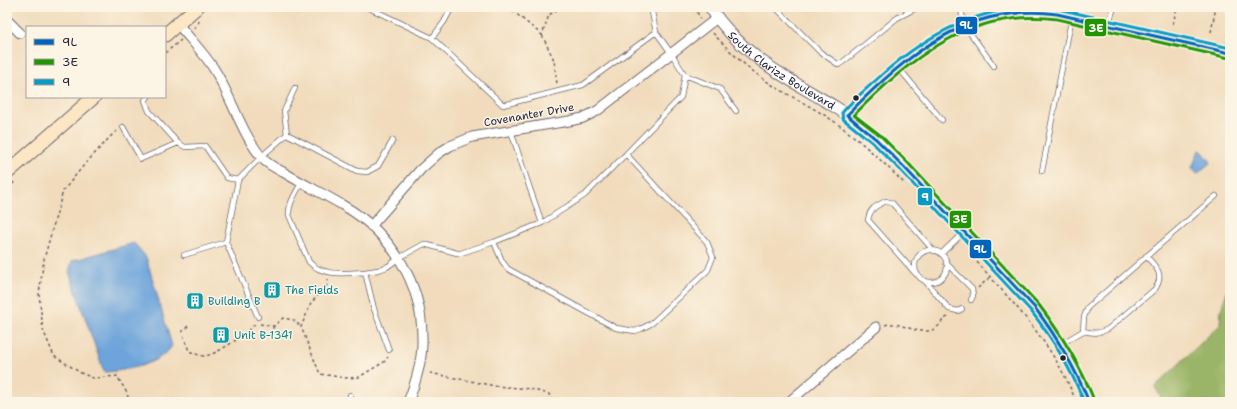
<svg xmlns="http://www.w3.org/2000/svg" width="1237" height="409" viewBox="0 0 1237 409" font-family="'Shantell Sans',sans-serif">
<rect width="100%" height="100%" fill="#fcf5e5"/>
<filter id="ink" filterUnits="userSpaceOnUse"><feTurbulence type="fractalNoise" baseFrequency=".025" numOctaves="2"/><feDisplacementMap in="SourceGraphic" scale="8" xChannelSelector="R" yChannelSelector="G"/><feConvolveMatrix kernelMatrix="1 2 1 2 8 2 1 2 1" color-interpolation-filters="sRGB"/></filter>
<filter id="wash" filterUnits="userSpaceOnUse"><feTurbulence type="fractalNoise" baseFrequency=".012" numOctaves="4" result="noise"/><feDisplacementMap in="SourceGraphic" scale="16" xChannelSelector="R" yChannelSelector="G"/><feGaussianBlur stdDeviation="0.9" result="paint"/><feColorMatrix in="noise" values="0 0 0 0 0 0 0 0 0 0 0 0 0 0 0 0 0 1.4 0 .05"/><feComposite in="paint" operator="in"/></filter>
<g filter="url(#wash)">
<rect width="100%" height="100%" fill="#f1dbbc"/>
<path fill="#9bb567" stroke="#5e6c51" d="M1230,283V402H1164L1155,387L1220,325L1221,310Z"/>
<path fill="#6da4db" stroke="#48638b" d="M1199,150L1202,151L1211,162L1197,174L1192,168Z
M134,243L146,257L172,346C159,365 125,371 104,372L69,272L72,261Z"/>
</g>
<g filter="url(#ink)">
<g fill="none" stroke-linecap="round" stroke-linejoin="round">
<defs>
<path id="service" d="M367,7L432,38L503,105L583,85L656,32L651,7
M775,7L820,52L839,65L863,46L897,18L918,7
M960,7L965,26L994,66
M1108,26L1114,7
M656,32L671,53L685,75L720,89L736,111
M432,38L444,22L452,7
M898,67L942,120
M148,97L145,100L149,111L178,143L185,147L205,146L227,178L238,180L226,242L258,317
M123,127L141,159L178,143
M511,131L529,186L542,223L585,195L626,154L681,97L685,75
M287,134L357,171L367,172L378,166L393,140
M1042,171L1072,16
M238,180L262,156L287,134L284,111L295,88
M301,183C296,193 288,204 289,215L309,262C323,277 346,273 365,272
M542,223L494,242L502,261L508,269L616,328L635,331L641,329L652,323L708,270L713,257L707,242L626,154
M915 266a16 16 0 1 1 32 0a16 16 0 1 1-32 0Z
M941,254L964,232
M184,255L226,242
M1146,256C1156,267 1165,274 1155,289L1108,329C1099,334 1093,333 1083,331L1084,317L1088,307L1216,196
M946,263L972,289L973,296L971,300
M916,274L868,220C870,208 876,206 886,201L892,203L934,251
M926,282L949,309L958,311L962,309
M1061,344L1083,331
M389,350L374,309L365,272L378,270L387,267L399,258L424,244L457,253H461L494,242
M349,402L350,395"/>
<path id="minor" d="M7,20L20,33
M178,24C189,38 204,53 214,69C232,97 242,137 265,161C270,165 277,169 283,172C303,184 324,194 344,206C391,233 422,283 422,337C423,359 416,382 408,402
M371,226L421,169L439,153L450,146L472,137L569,121L583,118L597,111L717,18
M789,402L876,327"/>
<g id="tertiary">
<path id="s1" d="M710,7C742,57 788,78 837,108C850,116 863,128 875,138C898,158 917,181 938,204C970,238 1003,273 1035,308C1058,337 1076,367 1089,402"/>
<path d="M847,115C872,90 898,63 929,44C962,23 1011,8 1050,13C1070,15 1089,22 1109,26C1149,35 1190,44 1230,53"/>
</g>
<path id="secondary" d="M165,35L197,7
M7,173L94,97"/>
</defs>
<use href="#service" stroke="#6a6368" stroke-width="6"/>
<use href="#minor" stroke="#6a6368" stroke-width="11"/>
<use href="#tertiary" stroke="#6a6368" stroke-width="13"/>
<use href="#secondary" stroke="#6a6368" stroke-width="15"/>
<path stroke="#6a6368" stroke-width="1.5" stroke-dasharray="3 3" stroke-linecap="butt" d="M466,7H467
M508,7L542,35L549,15L561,7
M694,7L701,19
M1173,24L1177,7
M194,28L201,19
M1211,32L1216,7
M713,33C727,49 744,65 762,78C784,94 810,105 832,120C859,139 882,161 905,184
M542,35L554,60L557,84
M165,53L181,40
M117,131L112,135L84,165L63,191L44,259L39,294L43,330L54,356L81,373L93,378L117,376L127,393L129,402
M7,186L12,185L14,182
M977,262C1015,305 1056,347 1076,402
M328,279L327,285L311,303L301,327L320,374L346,378L359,377L384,362L388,357
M978,288L990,277
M260,324L274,326L283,318L294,320L301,327
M885,325C900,320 914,335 932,330C941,327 940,320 948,317
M188,326L182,332L189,351C194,353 199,356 204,356C218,355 246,333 256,323
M270,334L274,326
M430,373L495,386L530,389L549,394L552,402"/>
<use href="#service" stroke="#fff" stroke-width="4.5"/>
<use href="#minor" stroke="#fff" stroke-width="9"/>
<use href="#tertiary" stroke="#fff" stroke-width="11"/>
<use href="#secondary" stroke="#fce6c4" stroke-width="13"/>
<defs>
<path id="bus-1" d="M847,115C906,56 967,2 1057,14L1230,53
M847,115L876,139L904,167L1035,308C1057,337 1075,368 1089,402"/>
<path id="bus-2" d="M1094,400C1080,365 1062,335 1039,305L908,163L880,135L854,115C911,58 970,8 1057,19L1229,58"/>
<path id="bus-3" d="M1084,402C1071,369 1053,339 1031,311L900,170L873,143L843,119L842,113C851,101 864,91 875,81C926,33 987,0 1058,9L1230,48"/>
</defs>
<use href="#bus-1" stroke="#fcf5e5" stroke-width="6"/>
<use href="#bus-2" stroke="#fcf5e5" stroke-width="6"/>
<use href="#bus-3" stroke="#fcf5e5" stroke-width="6"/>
<use href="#bus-1" stroke="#0065bd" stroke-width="3"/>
<use href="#bus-2" stroke="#239504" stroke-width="3"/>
<use href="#bus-3" stroke="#089cc4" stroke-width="3"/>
</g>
</g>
<defs>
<symbol id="building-square" viewBox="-11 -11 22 22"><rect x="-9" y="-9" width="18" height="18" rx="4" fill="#0f9aa8" stroke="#fcf5e5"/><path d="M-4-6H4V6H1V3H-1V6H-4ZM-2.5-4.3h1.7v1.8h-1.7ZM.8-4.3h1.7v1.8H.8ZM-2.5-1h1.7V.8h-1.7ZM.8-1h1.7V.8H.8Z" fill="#fff"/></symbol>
</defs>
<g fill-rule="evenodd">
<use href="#building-square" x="262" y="280" width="20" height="20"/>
<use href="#building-square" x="185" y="291" width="20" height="20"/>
<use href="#building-square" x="211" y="325" width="20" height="20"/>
</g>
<g fill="#22223b" stroke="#fcf5e5" stroke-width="1.5">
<circle cx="856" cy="98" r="3.5"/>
<circle cx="1063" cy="358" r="3.5"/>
</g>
<g text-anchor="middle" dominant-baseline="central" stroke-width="3" stroke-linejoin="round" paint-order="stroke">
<g font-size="11" fill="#22223b" stroke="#fcf5e5">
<text stroke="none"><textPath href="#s1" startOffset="97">South Clarizz Boulevard</textPath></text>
<text transform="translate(529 115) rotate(-10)">Covenanter Drive</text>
</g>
<g font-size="11" fill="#0d838f" stroke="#fcf5e5" text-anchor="start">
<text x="285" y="290">The Fields</text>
<text x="208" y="301">Building B</text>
<text x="234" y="335">Unit B-1341</text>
</g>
</g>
<g stroke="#fcf5e5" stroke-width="1.5">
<rect x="955" y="16" width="23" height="19" rx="4" fill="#0065bd"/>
<rect x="1084" y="18" width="23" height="19" rx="4" fill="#239504"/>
<rect x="917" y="187" width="16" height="19" rx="4" fill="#089cc4"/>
<rect x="949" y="210" width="23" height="19" rx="4" fill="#239504"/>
<rect x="969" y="239" width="23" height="20" rx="4" fill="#0065bd"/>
</g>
<g font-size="11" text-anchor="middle" font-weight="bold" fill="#fff">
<text x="966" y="29">9L</text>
<text x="1096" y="32">3E</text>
<text x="925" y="201">9</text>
<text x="960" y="223">3E</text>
<text x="980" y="253">9L</text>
</g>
<rect width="1237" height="409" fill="none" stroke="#fcf5e5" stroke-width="24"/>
<rect x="26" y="26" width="140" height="72" fill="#fcf5e5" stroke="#a5a1a1"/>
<rect x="34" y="39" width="20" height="6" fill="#0065bd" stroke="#a5a1a1"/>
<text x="62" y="46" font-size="12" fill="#22223b">9L</text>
<rect x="34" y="59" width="20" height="6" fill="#239504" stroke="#a5a1a1"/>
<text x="62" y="66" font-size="12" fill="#22223b">3E</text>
<rect x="34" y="79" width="20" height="6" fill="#089cc4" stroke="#a5a1a1"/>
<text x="62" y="86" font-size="12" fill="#22223b">9</text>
</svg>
